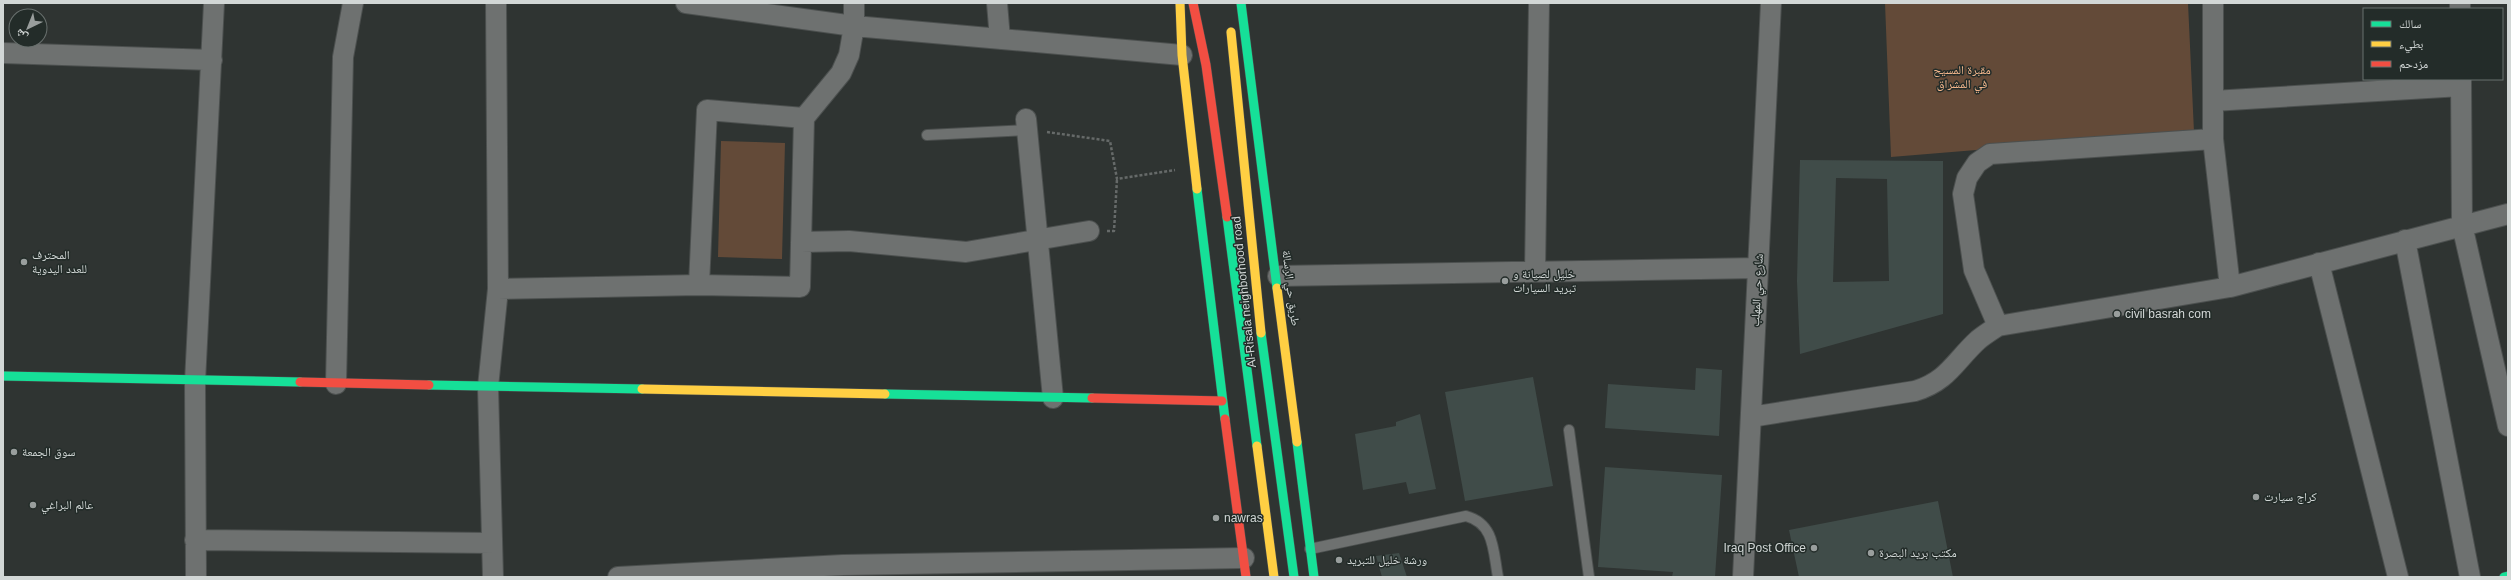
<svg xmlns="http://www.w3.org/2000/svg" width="2511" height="580" viewBox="0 0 2511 580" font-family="Helvetica,'Noto Naskh Arabic',sans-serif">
<rect width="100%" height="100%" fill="#2f3432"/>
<path fill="#634a38" d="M1885,3H2188L2194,132L1891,157Z
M721,141L785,143L782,259L718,257Z"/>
<path fill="#404c49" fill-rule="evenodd" d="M1800,160L1943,161V314L1800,354L1797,281ZM1836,178L1887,179L1889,281L1833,282Z
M1696,368L1722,370L1719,436L1605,428L1608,384L1695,390Z
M1533,377L1553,486L1465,501L1445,392Z
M1420,414L1436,489L1409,494L1406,482L1363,490L1355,434L1396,426V422Z
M1605,467L1722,475L1715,577H1672L1673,572L1598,567Z
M1938,501L1953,577H1799L1789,530Z
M1399,553L1407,577H1382L1376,556Z"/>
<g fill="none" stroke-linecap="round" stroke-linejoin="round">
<defs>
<path id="lane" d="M927,135L1027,130
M1569,430L1589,577
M1310,549L1466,516C1495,524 1493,551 1498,577"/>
<path id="street" d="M686,3L854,26L1182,55
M997,3L1000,39
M2213,3V139L2230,287
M2460,3V9
M3,53L212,60
M2461,79L2462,225L2508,426
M2213,101L2461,86
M1026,119L1053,398
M2405,240L2470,577
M801,242L849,241L966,252L1089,231
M2319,263L2398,577
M1535,272L1539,3
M1278,276L1758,268
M699,285L707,110L804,118
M498,289L699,285L800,287L804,118L841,73L849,55L854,26V3
M1998,326L1974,270L1963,194L1967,178L1977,163L1990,154L2213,139
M336,384L343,57L353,3
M1751,417L1915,391C1948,381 1955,361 1978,340C1984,335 1992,330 1998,326L2230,287L2508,214
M195,540L492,543
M196,577L195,382L214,3
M493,577L488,387L498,289L496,3
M618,577L843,565L1244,558
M1743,577L1771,3"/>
<path id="fast" d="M1241,3L1277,288
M1197,189L1225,419
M1227,217L1257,446
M1261,333L1294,577
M3,376L300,382
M429,385L642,389
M885,394L1092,398
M1297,442L1314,577
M2504,577L2508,576"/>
<path id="slow" d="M1180,3L1182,55L1197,189
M1231,32L1261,333
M1277,288L1297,442
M642,389L885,394
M1257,446L1274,577"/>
<path id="jam" d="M1193,3L1206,65L1227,217
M300,382L429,385
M1092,398L1222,401
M1225,419L1246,577"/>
</defs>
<use href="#lane" stroke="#4c504f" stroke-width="12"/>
<use href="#street" stroke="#4c504f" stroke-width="22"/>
<use href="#fast" stroke="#4c504f" stroke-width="10"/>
<use href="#slow" stroke="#4c504f" stroke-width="10"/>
<use href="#jam" stroke="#4c504f" stroke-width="10"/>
<path stroke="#666a69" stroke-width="2.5" stroke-dasharray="3 2" stroke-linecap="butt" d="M1047,132L1110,141L1117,179L1175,170
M1107,231H1114L1117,179"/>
<use href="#lane" stroke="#6e7170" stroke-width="10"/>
<use href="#street" stroke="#6e7170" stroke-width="20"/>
<use href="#fast" stroke="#16e098" stroke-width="9"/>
<use href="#slow" stroke="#ffcf43" stroke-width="9"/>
<use href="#jam" stroke="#f24e42" stroke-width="9"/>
</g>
<g fill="#999e9d" stroke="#232c29" stroke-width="1.5">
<circle cx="24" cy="262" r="4"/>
<circle cx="1505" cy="281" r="4"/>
<circle cx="2117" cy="314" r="4"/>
<circle cx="14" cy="452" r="4"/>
<circle cx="2256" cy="497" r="4"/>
<circle cx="33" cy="505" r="4"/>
<circle cx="1216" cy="518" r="4"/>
<circle cx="1814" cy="548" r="4"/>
<circle cx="1871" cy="553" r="4"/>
<circle cx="1339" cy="560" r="4"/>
</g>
<g text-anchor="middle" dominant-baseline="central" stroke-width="3" stroke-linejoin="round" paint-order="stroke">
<g font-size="12" fill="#f3b68c" stroke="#232c29">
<text x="1962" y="70">مقبرة المسيح<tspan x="1962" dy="14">في المشراق</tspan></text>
</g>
<g font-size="12" fill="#d2d7d6" stroke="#232c29" text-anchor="start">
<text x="32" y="255">المحترف<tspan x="32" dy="14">للعدد اليدوية</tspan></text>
<text x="1513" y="274">خليل لصيانة و<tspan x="1513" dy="14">تبريد السيارات</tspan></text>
<text x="2125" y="314">civil basrah com</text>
<text x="22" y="452">سوق الجمعة</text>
<text x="2264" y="497">كراج سيارت</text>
<text x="41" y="505">عالم البراغي</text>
<text x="1224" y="518">nawras</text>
<text x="1806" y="548" text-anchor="end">Iraq Post Office</text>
<text x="1879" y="553">مكتب بريد البصرة</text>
<text x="1347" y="560">ورشة خليل للتبريد</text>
</g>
<g font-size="12" fill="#d2d7d6" stroke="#232c29">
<text transform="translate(1291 288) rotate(83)">طريق حي الرسالة</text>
<text transform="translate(1757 290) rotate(-87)">شارع حي المهلب</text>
<text transform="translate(1244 292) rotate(-96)">Al-Risala neighborhood road</text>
</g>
</g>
<rect width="2511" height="580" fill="none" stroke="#d2d7d6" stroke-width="8"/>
<rect x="2363" y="8" width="140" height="72" fill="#232c29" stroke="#69706e"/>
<rect x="2371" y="21" width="20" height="6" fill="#16e098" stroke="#69706e"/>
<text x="2399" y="28" font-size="12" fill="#d2d7d6">سالك</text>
<rect x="2371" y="41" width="20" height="6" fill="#ffcf43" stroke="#69706e"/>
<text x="2399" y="48" font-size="12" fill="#d2d7d6">بطيء</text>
<rect x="2371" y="61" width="20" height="6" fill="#f24e42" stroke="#69706e"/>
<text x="2399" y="68" font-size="12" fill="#d2d7d6">مزدحم</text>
<g transform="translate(28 28) rotate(223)"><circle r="19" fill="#232c29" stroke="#69706e"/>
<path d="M0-3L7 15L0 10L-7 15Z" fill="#999e9d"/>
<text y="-6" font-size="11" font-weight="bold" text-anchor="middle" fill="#d2d7d6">ش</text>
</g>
</svg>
